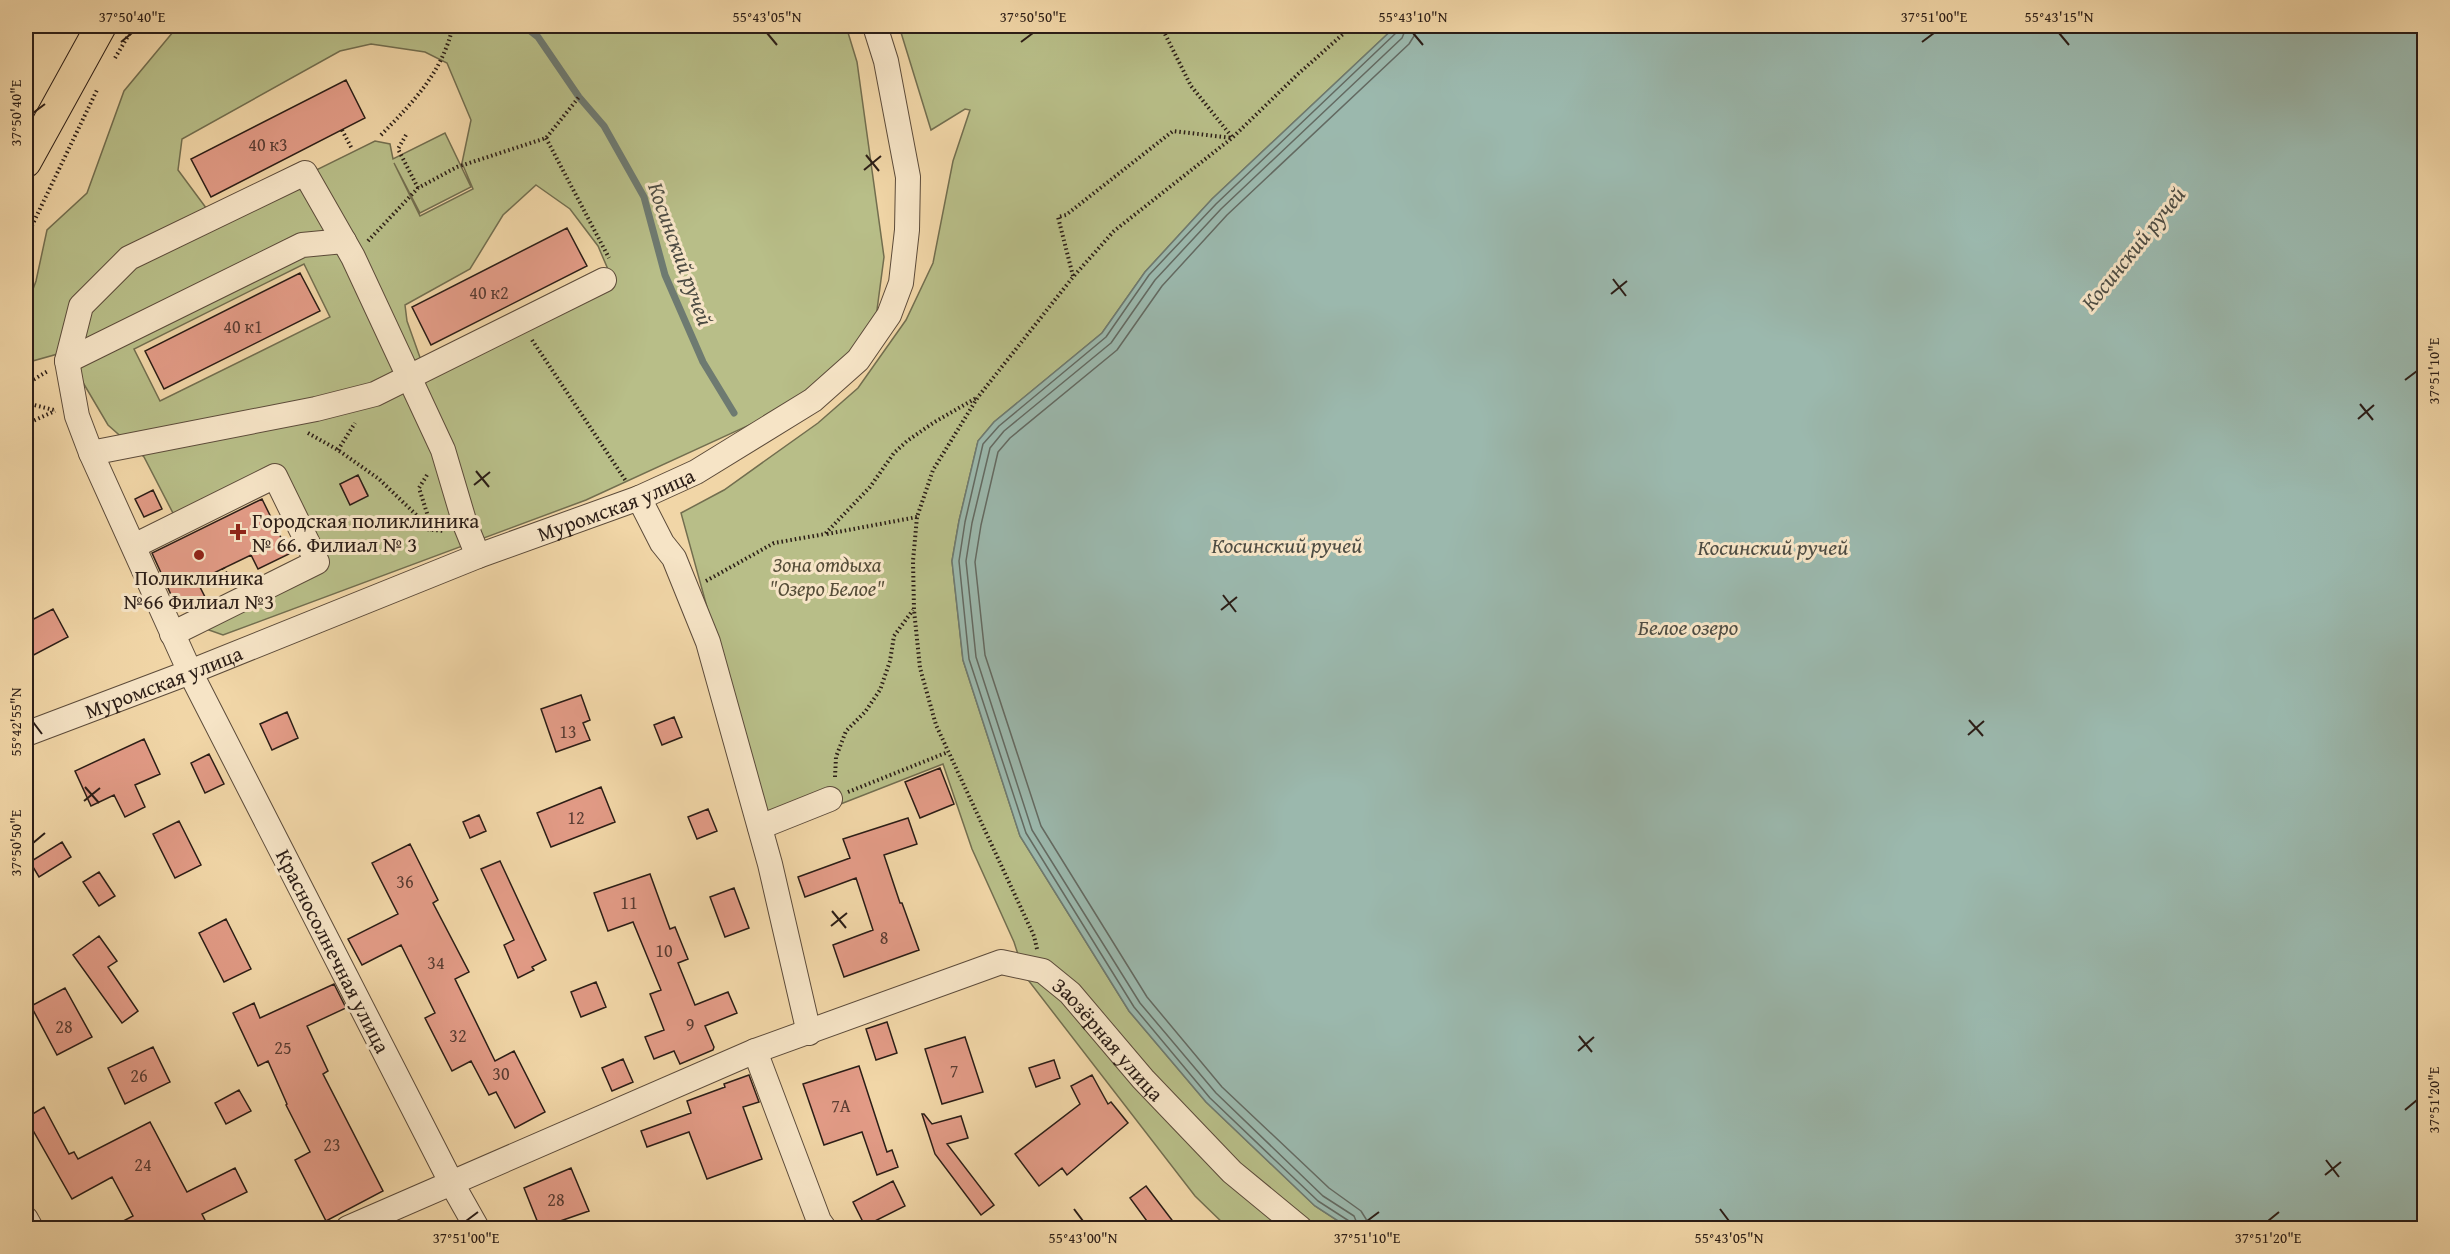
<svg xmlns="http://www.w3.org/2000/svg" width="2450" height="1254" viewBox="0 0 2450 1254" font-family="'Gentium Book Plus',serif">
<rect width="100%" height="100%" fill="#f1d6a7"/>
<filter id="stains"><feTurbulence type="fractalNoise" baseFrequency=".00333" numOctaves="4"/><feColorMatrix values="0 0 0 0 .2 0 0 0 0 .09 0 0 0 0 .02 0 0 0 .5 -.17"/></filter>
<radialGradient id="worn" r=".72"><stop offset=".6" stop-color="#630" stop-opacity="0"/><stop offset="1" stop-color="#630" stop-opacity=".3"/></radialGradient>
<path fill="#b8be88" stroke="#726e4f" stroke-width="1.5" fill-rule="evenodd" d="M178,26H846L857,62L884,257L875,325L828,375L771,415L586,500L223,635L209,630L214,618L328,566L292,487L276,470L175,517L144,457L108,425L65,352L29,362L26,351V308L36,281L47,230L87,193L124,91ZM371,44L425,52L447,63L471,120L462,163L473,189L420,216L394,163L420,213L471,187L445,133L393,159L390,144L375,141L215,220L178,170L182,139L340,51ZM536,185L570,209L598,246L613,281L428,380L407,321L405,305L470,269L503,215ZM304,264L330,317L160,401L134,349ZM358,476L368,495L350,504L340,484Z
M899,26H1396L1212,199L1145,272L1102,333L994,422L978,441L959,521L952,561L963,660L1020,836L1129,1011L1206,1102L1315,1206L1349,1228H1228L1195,1196L1025,976L1014,942L972,849L943,764L769,832L681,513L724,490L818,423L858,388L906,320L933,263L953,161L970,110L965,109L931,130Z"/>
<path fill="#9bb8ad" stroke="#6e7a71" stroke-width="1.5" d="M1396,26H2424V1228H1349L1315,1206L1206,1102L1129,1011L1020,836L963,660L952,561L959,521L978,441L994,422L1102,333L1145,272L1212,199Z"/>
<g fill="none" stroke-linecap="round" stroke-linejoin="round">
<path stroke="#636a62" stroke-width="1.5" d="M1351,1228L1349,1221L1318,1201L1210,1098L1134,1007L1026,833L969,659L959,561L965,522L983,444L999,426L1106,337L1149,275L1216,204L1397,32L1399,26
M1359,1228L1354,1216L1323,1196L1216,1093L1140,1003L1032,830L976,657L966,561L972,523L990,448L1004,431L1111,343L1155,280L1221,209L1402,38L1407,26
M1368,1228L1366,1219L1361,1211L1329,1188L1222,1087L1147,997L1041,826L985,655L975,562L981,525L998,452L1010,438L1117,350L1162,286L1227,215L1409,44L1414,36L1416,26"/>
<path stroke="#6e7a71" stroke-width="7" d="M524,26L538,37L579,97L604,126L644,197L665,275L703,362L734,413"/>
</g>
<path fill="#e29b86" stroke="#2b1d16" stroke-width="1.5" d="M346,80L365,118L211,197L191,159Z
M567,228L587,266L431,345L412,307Z
M300,273L320,311L164,389L145,351Z
M358,475L368,496L350,505L340,484Z
M153,490L162,509L144,517L135,499Z
M262,499L289,554L258,569L251,555L197,581L205,597L178,610L152,553Z
M53,609L68,637L26,659V623Z
M581,695L590,720L583,723L590,740L556,752L541,709Z
M287,712L298,738L272,750L260,724Z
M674,717L682,737L662,745L654,725Z
M144,739L160,774L135,785L145,807L125,817L114,795L91,806L75,771Z
M209,754L224,784L205,793L191,763Z
M940,768L954,804L920,818L905,782Z
M601,787L615,822L551,847L537,813Z
M708,809L717,831L697,839L688,817Z
M479,815L486,831L470,838L463,822Z
M908,818L917,844L884,855L900,903H902L919,950L844,977L833,945L873,930L856,878L805,897L798,877L850,858L843,839Z
M179,821L201,865L175,878L153,834Z
M62,842L71,857L39,877L30,862Z
M410,844L438,900L433,903L469,972L455,979L495,1061L514,1051L545,1112L515,1128L496,1092L489,1095L471,1061L452,1071L425,1018L435,1013L401,945L362,965L348,939L398,914L372,863Z
M500,861L546,960L532,967L534,970L518,978L504,945L514,940L481,869Z
M99,872L115,896L99,906L83,882Z
M650,874L670,929L675,927L688,959L678,963L695,1005L728,992L737,1013L705,1026L714,1047L713,1050L680,1064L674,1051L654,1059L645,1037L664,1030L650,994L661,990L633,922L608,931L594,893Z
M734,888L749,928L725,937L710,897Z
M226,919L251,969L224,982L199,933Z
M99,936L117,961L108,967L138,1011L122,1023L73,955Z
M596,982L606,1007L581,1017L571,992Z
M334,984L346,1008L307,1026L328,1071L323,1074L383,1191L326,1221L295,1160L310,1152L286,1105L287,1104L268,1061L258,1066L233,1013L254,1003L260,1018Z
M65,988L92,1037L57,1055L31,1006Z
M887,1022L897,1053L876,1060L866,1029Z
M965,1037L983,1092L942,1104L925,1049Z
M153,1047L170,1082L125,1104L108,1068Z
M623,1059L633,1082L612,1091L602,1068Z
M1054,1060L1060,1078L1036,1087L1029,1068Z
M859,1066L887,1152L892,1150L898,1167L877,1175L862,1132L824,1145L803,1084Z
M749,1075L759,1102L743,1107L762,1159L707,1179L689,1132L647,1147L641,1131L691,1113L687,1101L725,1087L724,1084Z
M1092,1075L1108,1104L1111,1102L1128,1123L1067,1175L1062,1168L1039,1186L1015,1154L1080,1104L1071,1086Z
M239,1090L251,1111L226,1124L215,1103Z
M44,1107L69,1154L74,1152L78,1159L150,1122L187,1192L235,1168L247,1192L202,1214L209,1228H110L133,1216L112,1177L72,1199L26,1118Z
M922,1114H924L932,1124L961,1116L968,1138L947,1144L994,1205L981,1215L935,1154Z
M571,1168L589,1211L540,1228L524,1188Z
M893,1181L905,1206L865,1226L853,1202Z
M1146,1186L1178,1228H1152L1130,1198Z"/>
<g fill="none" stroke-linecap="round" stroke-linejoin="round">
<defs>
<g id="minor">
<path d="M67,361L302,245L344,241"/>
<path d="M91,453L316,409L375,394L604,280"/>
<path d="M639,498L662,543L674,558L708,642L770,864L809,1033"/>
<path d="M134,546L275,476L317,562L172,634"/>
<path id="s1" d="M26,734L190,672L478,556L639,498L696,472L813,400L858,360L889,315L901,283L907,230L908,177L886,61L875,26"/>
<path d="M760,827L830,799"/>
<path d="M755,1051L819,1221L824,1228"/>
<path d="M26,1219L31,1228"/>
<path id="s2" d="M348,1228L755,1051L1001,962L1043,971L1070,993L1143,1079L1232,1172L1300,1228"/>
<path d="M477,1228L451,1182L190,672L91,453L77,416L67,361L81,306L129,258L305,173L353,257L443,450L465,524L478,556"/>
</g>
<path id="major" d="M26,162L101,26"/>
</defs>
<use href="#minor" stroke="#5c4b3a" stroke-width="26"/>
<use href="#major" stroke="#2b1d16" stroke-width="32"/>
<path stroke="#2b1d16" stroke-width="4" stroke-dasharray="1.5 3" stroke-linecap="butt" d="M1161,26L1191,86L1232,137
M1163,29L1170,26
M115,58L134,26
M342,130L352,149
M381,135C414,101 442,73 453,26
M406,135L398,149L418,188
M546,138L609,258
M26,238L97,90
M368,241L418,188L457,167L546,138L579,97
M1073,276L1058,217L1066,215L1173,131L1232,138
M532,340L626,481
M26,384L48,371
M26,403L54,410
M26,424L55,411
M308,433L338,450L379,479L432,530
M338,450L355,423
M427,475L419,488L432,529
M320,518L444,531
M827,534L917,517
M223,568L230,581
M706,581L774,543L825,534L870,487L894,453L907,441L933,423L978,397
M835,777L836,757L846,731L865,712L880,690L890,661L894,636L913,610
M848,792L948,752
M1037,949L1034,936L936,725L920,668L914,610L913,561L917,517L933,470L978,397L1073,277L1114,231L1232,138L1297,75L1352,26"/>
<use href="#minor" stroke="#f6e4c6" stroke-width="24"/>
<use href="#major" stroke="#f1d6a7" stroke-width="30"/>
</g>
<path fill="none" stroke="#2b1d16" stroke-width="2" d="M767,33L777,45M1413,33L1423,45M2059,33L2069,45M121,42L132,33M1021,42L1033,33M1922,42L1934,33M33,113L45,104M866,155L879,171M864,170L881,156M1613,279L1626,296M1611,294L1627,281M2405,380L2417,371M2360,404L2373,420M2358,419L2374,405M476,471L489,487M474,485L490,472M1223,595L1236,612M1221,610L1237,597M1969,720L1983,736M33,722L42,734M1968,735L1984,721M85,787L99,803M84,801L100,788M33,843L45,833M832,911L846,928M831,926L847,913M1579,1036L1592,1052M1578,1051L1594,1037M2405,1110L2417,1100M2326,1160L2339,1177M2325,1175L2341,1162M1074,1209L1083,1221M1720,1209L1729,1221M466,1221L478,1212M1367,1221L1379,1212M2268,1221L2279,1212"/>
<g fill="#8f2418" stroke="#f6e4c6" stroke-width="2">
<path d="M235 523h6v6h6v6h-6v6h-6v-6h-6v-6h6z"/>
<circle cx="199" cy="555" r="6"/>
</g>
<g text-anchor="middle" dominant-baseline="central" stroke-width="6" stroke-linejoin="round" paint-order="stroke">
<g font-size="18" fill="#593c32">
<text x="268" y="144">40 к3</text>
<text x="489" y="292">40 к2</text>
<text x="243" y="326">40 к1</text>
<text x="568" y="731">13</text>
<text x="576" y="817">12</text>
<text x="405" y="881">36</text>
<text x="629" y="902">11</text>
<text x="884" y="937">8</text>
<text x="664" y="950">10</text>
<text x="436" y="962">34</text>
<text x="690" y="1024">9</text>
<text x="64" y="1026">28</text>
<text x="458" y="1035">32</text>
<text x="283" y="1047">25</text>
<text x="954" y="1070">7</text>
<text x="501" y="1073">30</text>
<text x="139" y="1075">26</text>
<text x="841" y="1105">7А</text>
<text x="332" y="1144">23</text>
<text x="143" y="1164">24</text>
<text x="556" y="1199">28</text>
</g>
<g font-size="21" fill="#2b1d16" stroke="#f6e4c6">
<text stroke="none"><textPath href="#s1" startOffset="633">Муромская улица</textPath></text>
<text stroke="none"><textPath href="#s1" startOffset="147">Муромская улица</textPath></text>
<text transform="translate(333 951) rotate(63)">Красносолнечная улица</text>
<text stroke="none"><textPath href="#s2" startOffset="843">Заозёрная улица</textPath></text>
</g>
<g font-size="21" fill="#2b1d16" stroke="#f6e4c6" text-anchor="start">
<text x="252" y="520">Городская поликлиника<tspan x="252" dy="24">№ 66. Филиал № 3</tspan></text>
<text x="199" y="577" text-anchor="middle">Поликлиника<tspan x="199" dy="24">№66 Филиал №3</tspan></text>
</g>
<g font-size="21" font-style="italic" fill="#554d38" stroke="#f6e4c6">
<text x="827" y="564">Зона отдыха<tspan x="827" dy="24">"Озеро Белое"</tspan></text>
</g>
<g font-size="22" font-style="italic" fill="#4d4c43" stroke="#f6e4c6">
<text transform="translate(2133 248) rotate(-51)">Косинский ручей</text>
<text transform="translate(681 254) rotate(70)">Косинский ручей</text>
<text x="1287" y="545">Косинский ручей</text>
<text x="1773" y="547">Косинский ручей</text>
<text x="1688" y="627">Белое озеро</text>
</g>
</g>
<rect width="2450" height="1254" fill="none" stroke="#f1d6a7" stroke-width="66"/>
<rect x="33" y="33" width="2384" height="1188" fill="none" stroke="#2b1d16" stroke-width="2"/>
<g font-size="15" text-anchor="middle" fill="#2b1d16">
<text x="132" y="22">37°50'40"E</text>
<text x="767" y="22">55°43'05"N</text>
<text x="1033" y="22">37°50'50"E</text>
<text x="1413" y="22">55°43'10"N</text>
<text x="1934" y="22">37°51'00"E</text>
<text x="2059" y="22">55°43'15"N</text>
<text transform="translate(16 113) rotate(-90)" y="5">37°50'40"E</text>
<text transform="translate(2434 371) rotate(-90)" y="5">37°51'10"E</text>
<text transform="translate(16 722) rotate(-90)" y="5">55°42'55"N</text>
<text transform="translate(16 843) rotate(-90)" y="5">37°50'50"E</text>
<text transform="translate(2434 1100) rotate(-90)" y="5">37°51'20"E</text>
<text x="466" y="1243">37°51'00"E</text>
<text x="1083" y="1243">55°43'00"N</text>
<text x="1367" y="1243">37°51'10"E</text>
<text x="1729" y="1243">55°43'05"N</text>
<text x="2268" y="1243">37°51'20"E</text>
</g>
<rect width="100%" height="100%" filter="url(#stains)"/>
<rect width="100%" height="100%" fill="url(#worn)"/>
</svg>
